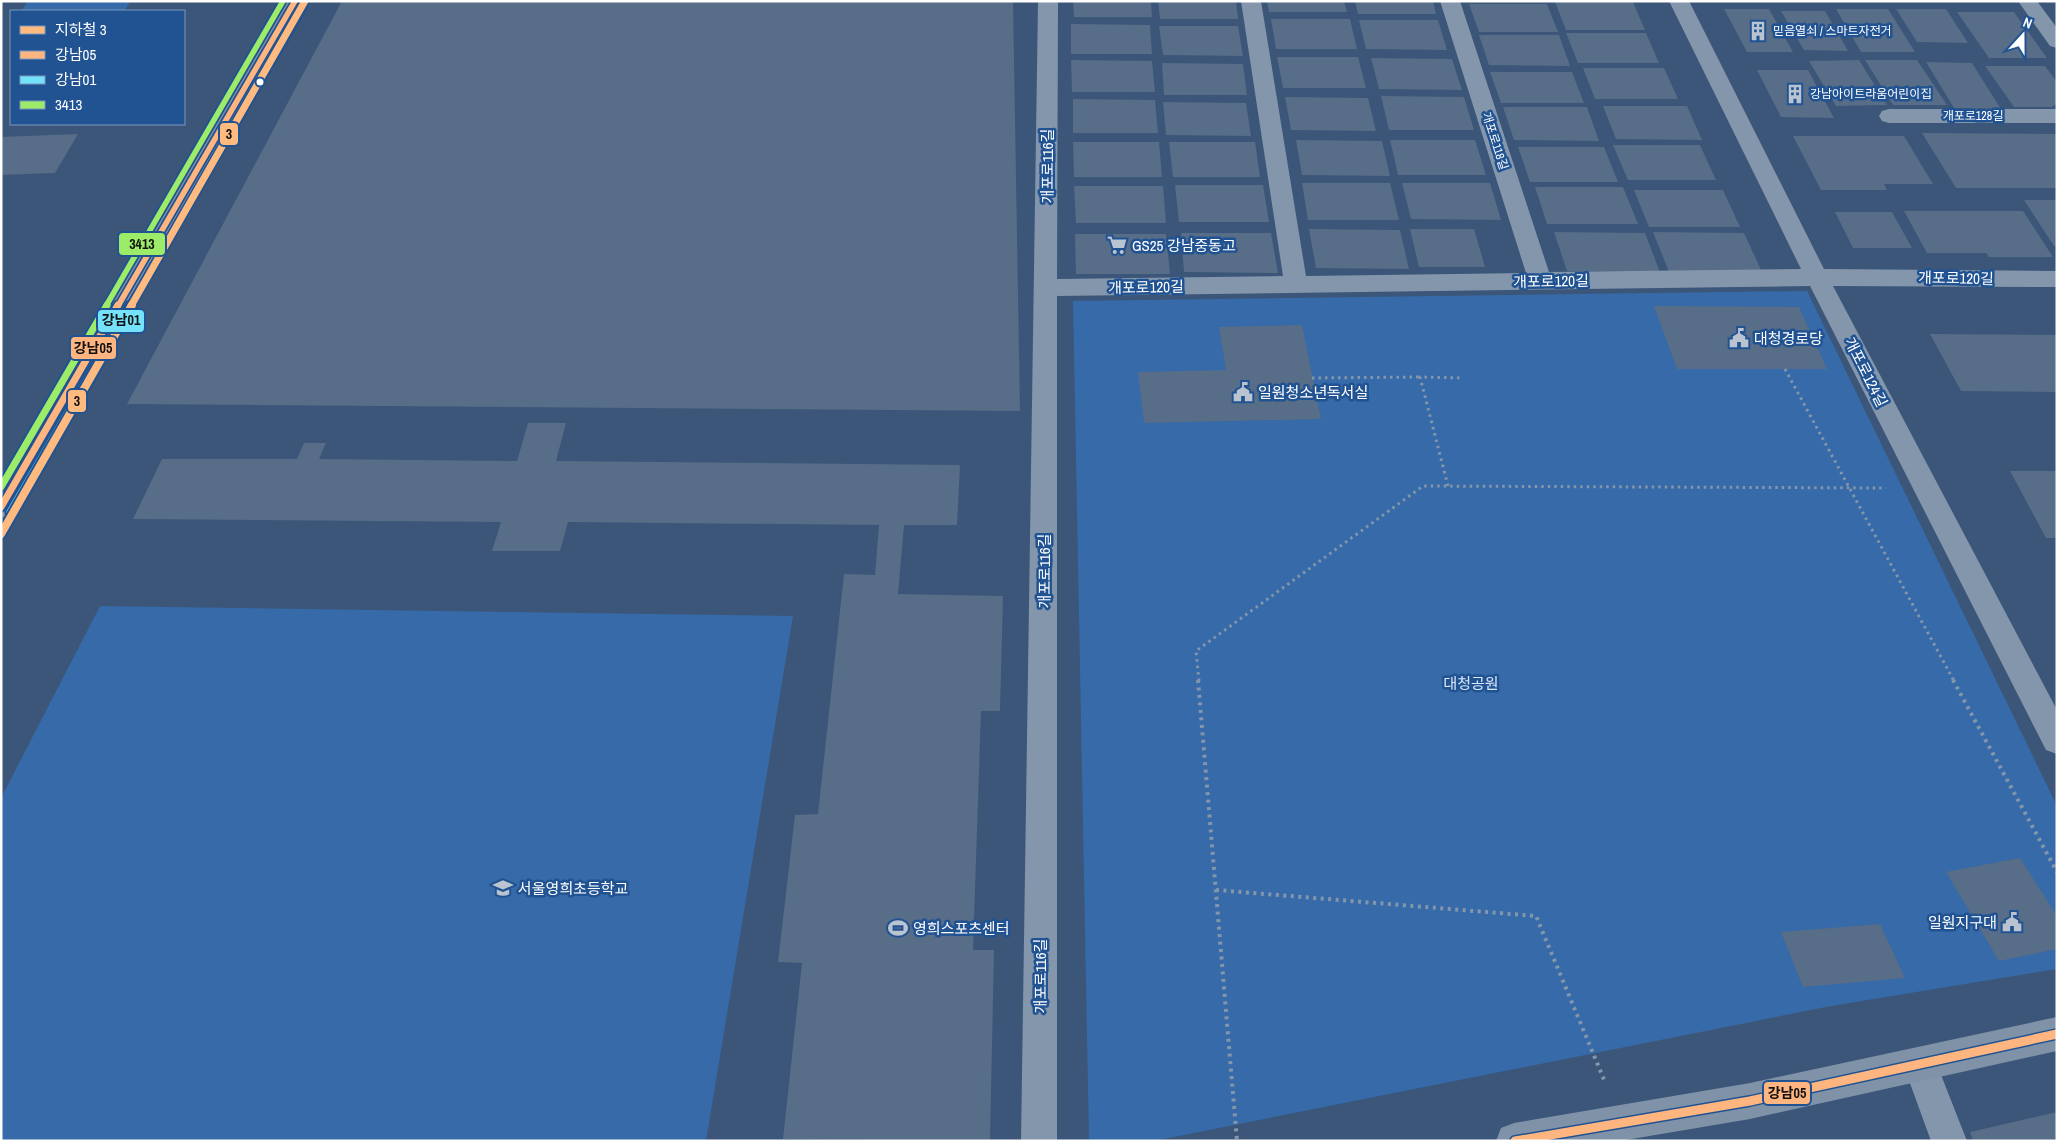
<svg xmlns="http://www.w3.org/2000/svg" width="2058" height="1142" viewBox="0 0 2058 1142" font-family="'Archivo Narrow','Noto Sans KR',sans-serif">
<rect width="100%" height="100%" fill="#3b5678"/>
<path fill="#366aa8" d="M28,1H131L124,11H21Z
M1807,291L2057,806V969L1831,1006L1154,1141H1089L1073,301Z
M100,606L793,616L706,1141H1V798Z"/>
<path fill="#576d88" d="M342,1H1013L1020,411L127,404Z
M1073,1H1151L1152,17H1074Z
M1158,1H1236L1238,19H1160Z
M1267,1H1344L1347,12H1269Z
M1355,1H1433L1436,14H1358Z
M1555,2H1633L1645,30H1566Z
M1469,4H1547L1558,32H1479Z
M1724,9H1769L1793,52H1747Z
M1836,9H1888L1915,52H1861Z
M1896,9H1946L1968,43L1917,42Z
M1781,11H1825L1848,51L1804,50Z
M1957,12H2014L2047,58H1989Z
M1271,19H1350L1357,49H1276Z
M1359,20H1438L1447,50L1366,49Z
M1071,24L1150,25L1152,54H1071Z
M1159,26H1238L1243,56L1163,55Z
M1566,33H1646L1659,63H1578Z
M1479,35H1559L1570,66L1489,65Z
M1277,57H1358L1366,88H1283Z
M1371,58L1452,59L1462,90L1379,89Z
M1071,60L1152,61L1155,92H1072Z
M1859,60L1887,105L1836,106L1809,61Z
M1865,60H1917L1947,105H1893Z
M1926,62L1972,63L2001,109L1954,108Z
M1162,63L1243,64L1247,95H1164Z
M1985,66H2045L2057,82V103L2052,107H2014Z
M1583,68H1664L1678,99H1595Z
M1757,70H1808L1834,118L1781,117Z
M1490,72H1572L1584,103H1501Z
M1381,96L1464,97L1474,130H1389Z
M1285,97L1368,98L1376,131L1291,130Z
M1073,99L1155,100L1158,133H1073Z
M1163,102L1246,103L1251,136L1166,135Z
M1603,106H1687L1702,140L1616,139Z
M1503,107H1587L1599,141L1514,140Z
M1922,133L2057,134V188H1956Z
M78,134L55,173L1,175V137Z
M1793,136H1904L1933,184H1884L1887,190H1821Z
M1296,140L1382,141L1390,176L1302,175Z
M1390,140H1475L1486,175H1398Z
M1073,142H1159L1162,177H1074Z
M1169,142H1255L1260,177H1173Z
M1613,145H1700L1716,180H1628Z
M1518,147H1604L1618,182H1530Z
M1302,183H1390L1399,220H1308Z
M1402,183H1490L1501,220L1411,219Z
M1175,185H1263L1269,222H1179Z
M1074,186H1163L1166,223H1076Z
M1535,187H1623L1638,224H1547Z
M1634,190H1723L1740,227H1649Z
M2024,200H2057V246H2054Z
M1904,211H2023L2053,257H1989L1986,253H1927Z
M1835,212H1892L1912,248H1853Z
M1309,229L1400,230L1409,269L1316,268Z
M1410,229H1474L1485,267H1419Z
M1554,232L1645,233L1660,272L1567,271Z
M1653,232L1744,233L1762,272H1669Z
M1181,233H1271L1278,273L1184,272Z
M1075,234H1166L1170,274H1076Z
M1654,306L1799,307L1827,369H1677Z
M1302,325L1321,419L1144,423L1138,372L1226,370L1219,327Z
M1930,334L2057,335V392L1961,391Z
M528,423H566L556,461L960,465L957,525H904L898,594L1003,596L1000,711H981L973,950H994L990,1141L783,1139L802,963L778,962L795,815L818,814L844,574L875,575L879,525L568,522L560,551H492L501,522L133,519L162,459H297L304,443H326L319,459L517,461Z
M2010,471H2057V538H2046Z
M2020,858L2057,916V949L1999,961L1946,872Z
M1880,924L1905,978L1803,987L1781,932Z
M2057,1112V1141H1973L1970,1132Z"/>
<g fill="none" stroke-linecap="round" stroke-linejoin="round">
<path stroke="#8496ab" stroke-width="3" stroke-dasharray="2.5 4" stroke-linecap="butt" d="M1785,369L1954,681
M1312,378L1420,377
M1448,486L1420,377L1463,378
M1199,681L1196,651L1423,486L1886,488"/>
<path stroke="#8496ab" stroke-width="4" stroke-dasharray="3 4.5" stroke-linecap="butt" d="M1198,680L1237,1141
M1953,680L2057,872
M1216,890L1536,916L1605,1082"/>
<path fill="#8496ab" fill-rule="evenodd" d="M1038,1H1058L1057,279L1283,276L1241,1H1261L1306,276L1526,273L1440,1H1460L1549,272L1801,269L1669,1H1689L1824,269L2057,271V287L1833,286L2057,710V754L2046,750L1810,286L1057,296V1141H1021Z
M2018,1H2037L2057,28V48L2050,46Z
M1889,109H2057V123H1889L1882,121L1879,116L1882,111Z
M1920,1047L1932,1052L1967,1141H1931L1903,1064L1908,1052Z"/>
<path fill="#7f92a8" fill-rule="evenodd" d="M285,1H304L10,515L1,518V483Z
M2057,1017V1051L1750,1119L1620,1141H1496L1501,1128L1514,1123L1750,1083Z"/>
<defs>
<path id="bus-1-far2" d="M118,306L295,1"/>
<path id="bus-1-far1" d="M1,507L118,305"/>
<path id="bus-1" d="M1515,1141L1750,1101L2057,1034"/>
<path id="bus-2-far1" d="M130,306L304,6"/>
<path id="bus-2" d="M10,512L130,305"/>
<path id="bus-3-far1" d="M106,306L283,1"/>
<path id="bus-3" d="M1,487L107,305"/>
</defs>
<use href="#bus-1-far2" stroke="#215392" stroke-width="9"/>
<use href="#bus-1-far1" stroke="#215392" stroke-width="11"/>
<use href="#bus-1" stroke="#215392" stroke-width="12"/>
<use href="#bus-2-far1" stroke="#215392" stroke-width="9"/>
<use href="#bus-2" stroke="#215392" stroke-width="11"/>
<use href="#bus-3-far1" stroke="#215392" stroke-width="9"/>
<use href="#bus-3" stroke="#215392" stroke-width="11"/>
<use href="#bus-1-far2" stroke="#ffb580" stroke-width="5.5"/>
<use href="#bus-1-far1" stroke="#ffb580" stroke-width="7"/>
<use href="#bus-1" stroke="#ffb580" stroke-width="9"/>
<use href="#bus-2-far1" stroke="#73e2fa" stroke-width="5.5"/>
<use href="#bus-2" stroke="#73e2fa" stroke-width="7"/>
<use href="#bus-3-far1" stroke="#9ceb69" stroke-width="5.5"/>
<use href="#bus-3" stroke="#9ceb69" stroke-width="7"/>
<defs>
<path id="metro-1-far1" d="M131,306L305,1"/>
<path id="metro-1" d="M1,534L132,305"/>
</defs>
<use href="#metro-1-far1" stroke="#215392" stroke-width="10"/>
<use href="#metro-1" stroke="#215392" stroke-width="12"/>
<use href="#metro-1-far1" stroke="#ffba80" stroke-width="7"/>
<use href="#metro-1" stroke="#ffba80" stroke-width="8"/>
</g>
<defs>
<symbol id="building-bare" viewBox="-9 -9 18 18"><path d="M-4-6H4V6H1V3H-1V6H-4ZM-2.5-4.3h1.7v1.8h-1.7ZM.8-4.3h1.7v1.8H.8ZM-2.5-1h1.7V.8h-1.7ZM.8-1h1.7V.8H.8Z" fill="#bac4d0" stroke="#215392" stroke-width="2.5" paint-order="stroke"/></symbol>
<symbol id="supermarket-bare" viewBox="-9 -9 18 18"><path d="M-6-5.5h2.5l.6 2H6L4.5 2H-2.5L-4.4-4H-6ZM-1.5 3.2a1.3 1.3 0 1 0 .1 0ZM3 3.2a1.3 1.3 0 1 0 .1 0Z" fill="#bac4d0" stroke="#215392" stroke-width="2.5" paint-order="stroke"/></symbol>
<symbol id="civic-bare" viewBox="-9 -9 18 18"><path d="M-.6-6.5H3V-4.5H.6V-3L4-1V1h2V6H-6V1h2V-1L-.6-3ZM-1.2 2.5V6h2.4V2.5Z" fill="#bac4d0" stroke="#215392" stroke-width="2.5" paint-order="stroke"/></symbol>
<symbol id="school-bare" viewBox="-9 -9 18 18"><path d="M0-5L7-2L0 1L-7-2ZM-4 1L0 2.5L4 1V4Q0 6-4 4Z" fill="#bac4d0" stroke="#215392" stroke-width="2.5" paint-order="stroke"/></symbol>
<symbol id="stadium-bare" viewBox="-9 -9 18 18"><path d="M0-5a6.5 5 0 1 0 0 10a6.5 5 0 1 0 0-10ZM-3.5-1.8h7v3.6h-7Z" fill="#bac4d0" stroke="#215392" stroke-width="2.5" paint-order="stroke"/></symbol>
</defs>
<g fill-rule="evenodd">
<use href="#building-bare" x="1744" y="17" width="28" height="28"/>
<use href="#building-bare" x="1781" y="80" width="28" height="28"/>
<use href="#supermarket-bare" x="1103" y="231" width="28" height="28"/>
<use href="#civic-bare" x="1725" y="324" width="28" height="28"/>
<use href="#civic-bare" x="1229" y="378" width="28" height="28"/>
<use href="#school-bare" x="489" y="874" width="28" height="28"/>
<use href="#civic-bare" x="1998" y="908" width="28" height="28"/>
<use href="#stadium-bare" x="884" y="914" width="28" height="28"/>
</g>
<circle fill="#fff" stroke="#215392" stroke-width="2" cx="260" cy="82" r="4.5"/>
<g text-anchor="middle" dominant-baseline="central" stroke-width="5" stroke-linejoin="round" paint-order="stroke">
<g font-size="12" fill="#fff" stroke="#215392" text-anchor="start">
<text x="1773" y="31">믿음열쇠 / 스마트자전거</text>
<text x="1810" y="94">강남아이트라움어린이집</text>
</g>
<g font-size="12" fill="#fff" stroke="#215392">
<text x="1973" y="116">개포로128길</text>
<text transform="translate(1495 141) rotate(72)">개포로118길</text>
</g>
<g font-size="15" fill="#fff" stroke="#215392">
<text transform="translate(1047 166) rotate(-90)">개포로116길</text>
<text transform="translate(1956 278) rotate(1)">개포로120길</text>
<text transform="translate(1551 281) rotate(-1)">개포로120길</text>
<text transform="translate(1146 287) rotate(-1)">개포로120길</text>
<text transform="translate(1866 372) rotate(63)">개포로124길</text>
<text transform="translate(1044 571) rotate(-90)">개포로116길</text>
<text transform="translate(1040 976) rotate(-90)">개포로116길</text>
</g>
<g font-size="15" fill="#fff" stroke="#215392" text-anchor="start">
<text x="1132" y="245">GS25 강남중동고</text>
<text x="1754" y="338">대청경로당</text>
<text x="1258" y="392">일원청소년독서실</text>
<text x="518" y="888">서울영희초등학교</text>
<text x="1997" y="922" text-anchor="end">일원지구대</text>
<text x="913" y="928">영희스포츠센터</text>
</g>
<g font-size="15" fill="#d9e8fa" stroke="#215392">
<text x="1471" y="683">대청공원</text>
</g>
</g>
<g stroke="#215392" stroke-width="2">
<rect x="219" y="122" width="20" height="24" rx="5" fill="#ffba80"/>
<rect x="118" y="232" width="48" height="24" rx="5" fill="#9ceb69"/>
<rect x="97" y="309" width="48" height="24" rx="5" fill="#73e2fa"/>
<rect x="70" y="336" width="47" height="24" rx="5" fill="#ffb580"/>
<rect x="67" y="389" width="20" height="24" rx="5" fill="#ffba80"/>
<rect x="1763" y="1081" width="48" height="24" rx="5" fill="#ffb580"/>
</g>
<g font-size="14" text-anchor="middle" font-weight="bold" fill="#111">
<text x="229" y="139">3</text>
<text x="142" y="249">3413</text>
<text x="121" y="325">강남01</text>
<text x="93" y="353">강남05</text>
<text x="77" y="406">3</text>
<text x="1787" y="1098">강남05</text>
</g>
<rect width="2058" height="1142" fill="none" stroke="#ffffff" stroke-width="5"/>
<rect x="10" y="10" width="175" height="115" fill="#215392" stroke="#7a98be"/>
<rect x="20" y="26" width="25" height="8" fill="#ffba80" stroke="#7a98be"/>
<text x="55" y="35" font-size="15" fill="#ffffff">지하철 3</text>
<rect x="20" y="51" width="25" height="8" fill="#ffb580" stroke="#7a98be"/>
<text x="55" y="60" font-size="15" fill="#ffffff">강남05</text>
<rect x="20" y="76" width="25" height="8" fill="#73e2fa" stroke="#7a98be"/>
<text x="55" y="85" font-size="15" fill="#ffffff">강남01</text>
<rect x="20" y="101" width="25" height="8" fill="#9ceb69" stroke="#7a98be"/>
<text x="55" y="110" font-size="15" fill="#ffffff">3413</text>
<g transform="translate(2023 35) rotate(21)" stroke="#215392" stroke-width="4" paint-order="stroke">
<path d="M0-4L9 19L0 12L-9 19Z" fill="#ffffff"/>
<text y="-8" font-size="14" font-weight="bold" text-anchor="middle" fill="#ffffff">N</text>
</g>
</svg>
